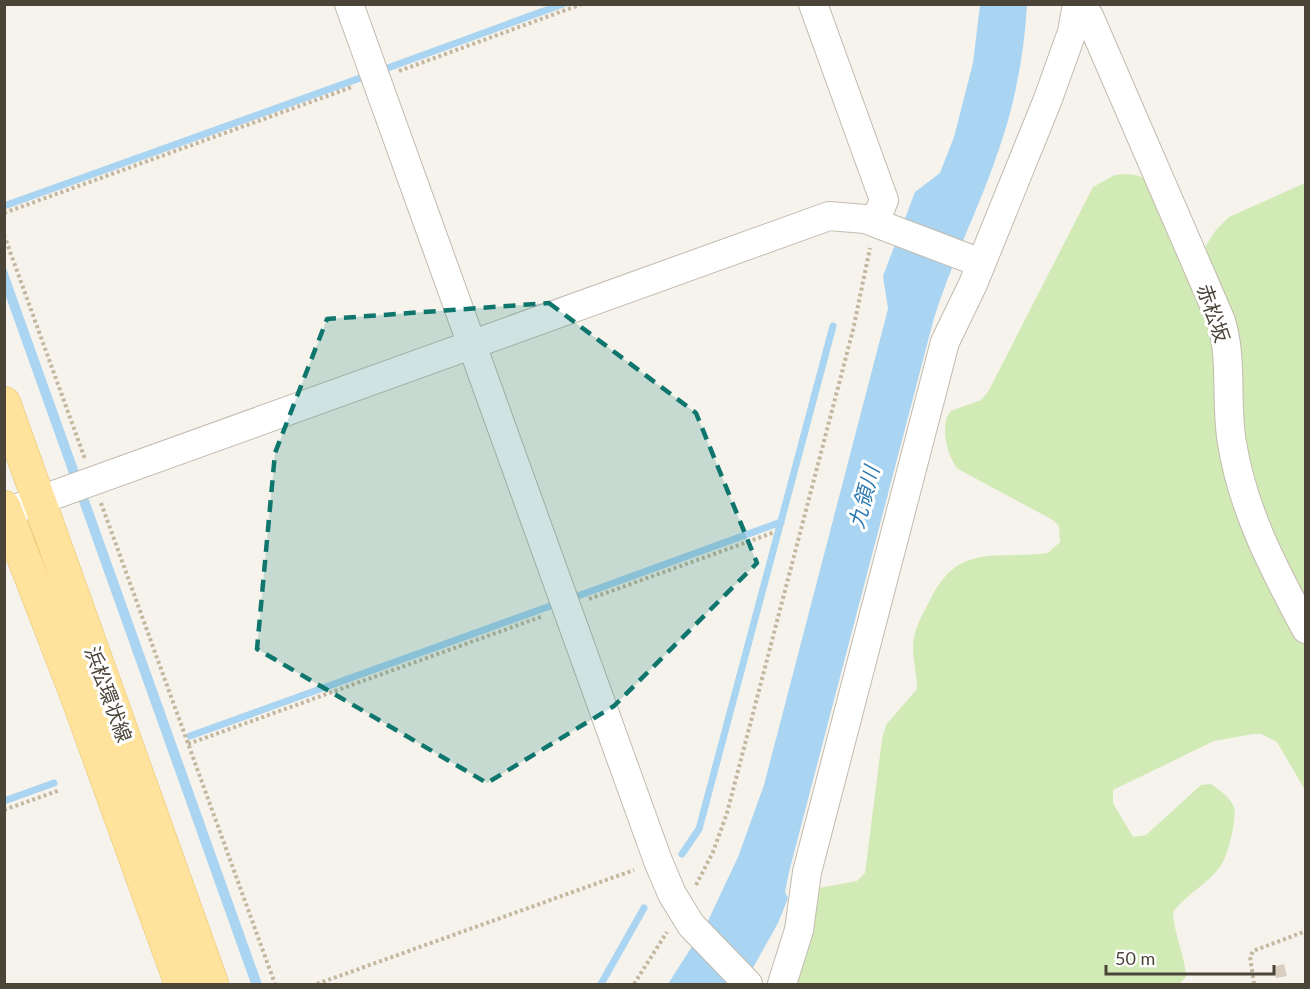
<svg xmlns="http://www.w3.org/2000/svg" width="1310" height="989" viewBox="0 0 1310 989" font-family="Lato,'Noto Sans JP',sans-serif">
<rect width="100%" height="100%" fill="#f6f3ec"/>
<path fill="#d2eab5" d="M1127,174L1140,176L1151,184L1200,255L1216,230L1229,217L1305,183V790L1277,742L1261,734H1253L1214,741L1113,790V803L1133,837L1146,835L1201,785L1211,784C1219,790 1230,797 1234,807C1237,818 1228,857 1220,867C1207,884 1187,894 1173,912C1174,935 1185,955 1186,977L1179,984H790L819,888L857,881L865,873L882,739L886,725L917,689C917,672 911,655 914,638C916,625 924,612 930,600C958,542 995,560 1048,553L1060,542L1059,526L1053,520L958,469C947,457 939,424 951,411L981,400L988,392L1093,187L1115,175Z"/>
<path fill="#a9d4f2" d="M980,5H1027C1024,55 1015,104 998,152C979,208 952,261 934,318L789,872L785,892L788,898L778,923L744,984H668L707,923L738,857L764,785L888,309L883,276L915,192L940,173L954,137L973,63Z
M5,265L262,984H251L5,294Z"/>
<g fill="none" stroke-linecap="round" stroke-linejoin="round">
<path stroke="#a9d4f2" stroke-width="7" d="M385,69L563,4
M4,206L363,77
M575,597L781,522
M190,736L553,605
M4,801L54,783
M682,854L699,829L833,326
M601,984L644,908"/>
</g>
<path fill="#d8cfc1" d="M1284,964L1287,976L1276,978L1273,967Z"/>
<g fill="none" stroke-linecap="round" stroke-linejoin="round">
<defs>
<path id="minor" d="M349,4L658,861L672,894L691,925L748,984
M813,4L884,200L875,222
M1077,14L1089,16L1221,321C1233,360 1225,403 1232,443C1243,511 1274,569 1306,629
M4,513L829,216L865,219L981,263
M782,984L799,930L807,872L945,342L973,284L1048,99L1072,32L1077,4"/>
<path id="major" d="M4,403L212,984
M4,507L78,699L181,984"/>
</defs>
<use href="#minor" stroke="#c2bbae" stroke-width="30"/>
<use href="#major" stroke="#e6c16a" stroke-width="34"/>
<path stroke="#c4b79f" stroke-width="4" stroke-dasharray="3 3" stroke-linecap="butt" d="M399,71L582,4
M4,213L352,87
M4,235L85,459
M101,503L275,984
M589,599L775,532
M188,744L543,616
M4,810L60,790
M696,885L713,852L727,813L853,330L870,248
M317,984L634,870
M634,984L667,932
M1254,984L1250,957L1253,951L1306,931"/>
<use href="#minor" stroke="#fff" stroke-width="28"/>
<use href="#major" stroke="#ffe39c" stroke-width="33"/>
</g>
<path fill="#0f766e" fill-opacity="0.2" stroke="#0f766e" stroke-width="4.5" stroke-dasharray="12 8" stroke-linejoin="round" d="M549,303L696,413L757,563L614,706L487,783L257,649L275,453L327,319Z"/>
<g text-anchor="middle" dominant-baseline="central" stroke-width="6" stroke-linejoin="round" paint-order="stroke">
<g font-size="20" fill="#4b4439" stroke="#fff">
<text transform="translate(1214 313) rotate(71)">赤松坂</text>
<text transform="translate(109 694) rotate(70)">浜松環状線</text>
</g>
<g font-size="21" font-style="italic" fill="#2e7ab2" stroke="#fff">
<text transform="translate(863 497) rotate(-75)">九領川</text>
</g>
</g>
<rect width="1310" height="989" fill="none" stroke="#4b4439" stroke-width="12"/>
<path d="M1106 965v9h168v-9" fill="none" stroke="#4b4439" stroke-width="3"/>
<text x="1115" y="965" font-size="18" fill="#4b4439" stroke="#ffffff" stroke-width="4.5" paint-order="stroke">50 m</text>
</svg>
